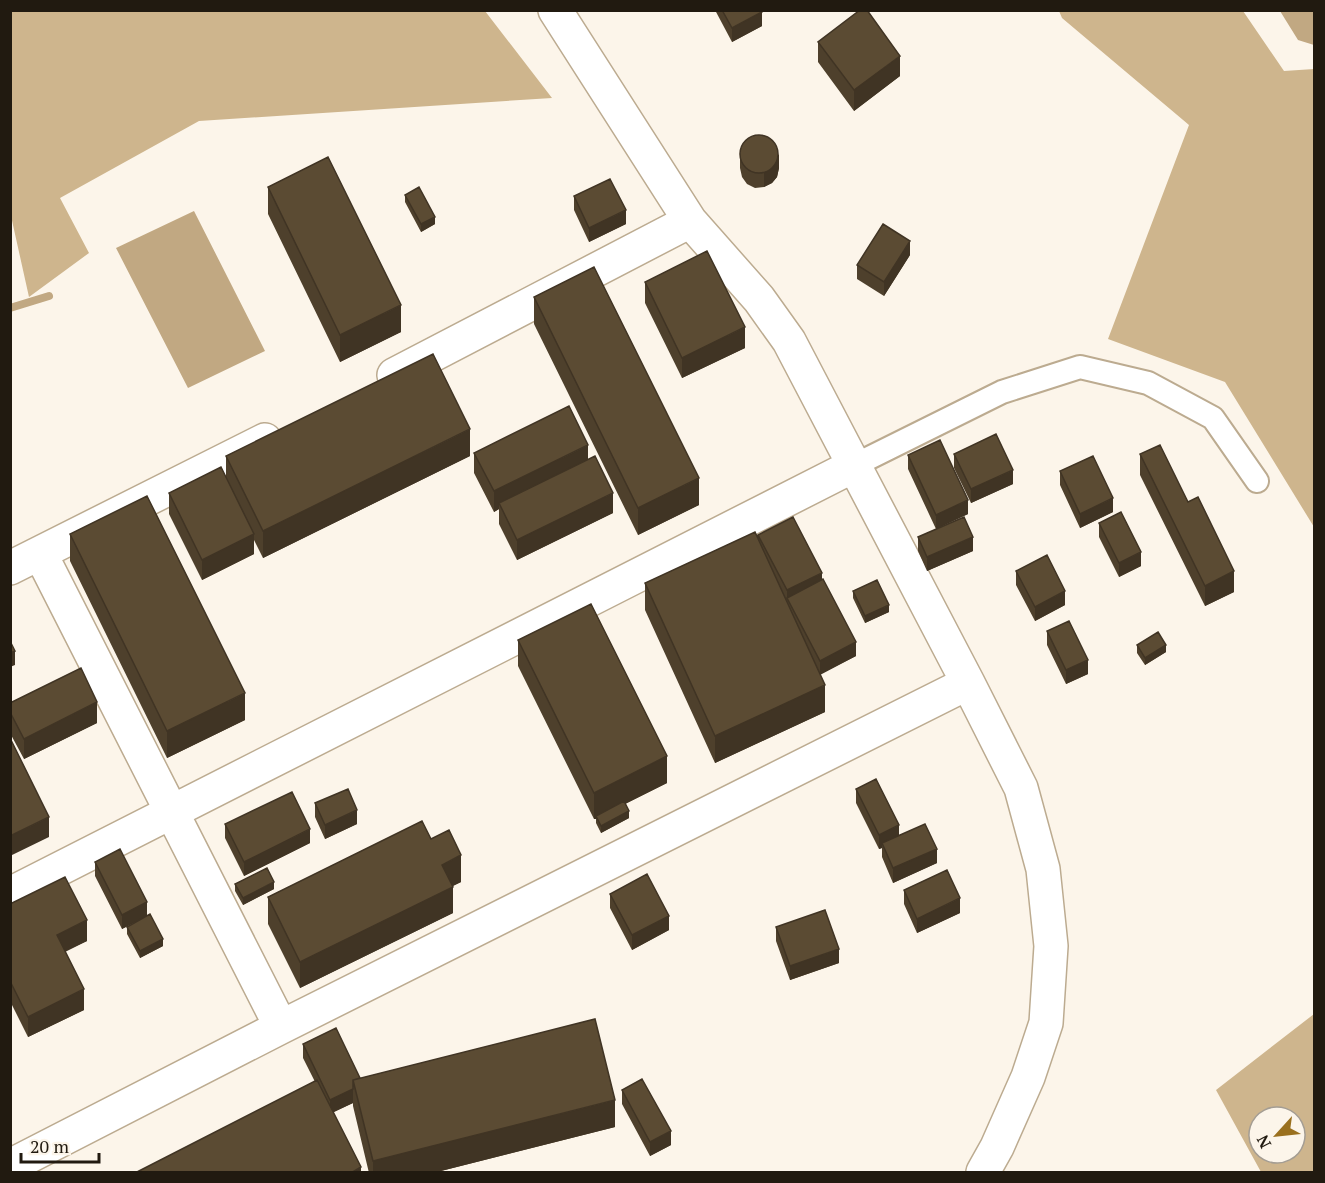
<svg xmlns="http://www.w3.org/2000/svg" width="1325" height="1183" viewBox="0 0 1325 1183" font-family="'PT Serif',serif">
<rect width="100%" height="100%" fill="#fcf5ea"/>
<path fill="#ceb58d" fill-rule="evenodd" d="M10,11H485L552,98L199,121L60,198L89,253L29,297L11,216Z
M1059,11H1243L1284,71L1314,69V527L1225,382L1108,339L1189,125L1062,18Z
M1314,1014V1172H1261L1216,1090ZM1259,1117H1295V1153H1259Z"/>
<path fill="#c1a882" d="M1280,11H1314V45L1298,40Z
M194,211L265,351L188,388L116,248Z"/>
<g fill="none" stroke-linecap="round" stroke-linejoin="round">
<path stroke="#c1a882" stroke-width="8" d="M10,308L49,296"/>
<defs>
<path id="street" d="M853,466L1002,392L1080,367L1148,383L1213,418L1257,481"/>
<path id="secondary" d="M555,10L690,221
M40,553L281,1027
M10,568L265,440
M968,683L1021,788L1043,869L1051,946L1046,1023L1028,1077L997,1147L983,1172
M10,894L853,466
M10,1166L281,1027L968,683L789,341L759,299L690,221L394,375"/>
</defs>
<use href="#street" stroke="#bcab90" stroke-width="26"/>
<use href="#secondary" stroke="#bcab90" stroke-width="36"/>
<use href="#street" stroke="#fff" stroke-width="22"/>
<use href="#secondary" stroke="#fff" stroke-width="33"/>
</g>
<path fill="#4e402c" d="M715,10H761L762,26L732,42Z
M818,42L900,76L854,111L818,62Z
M740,154L779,168L777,177L772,183L764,187L755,188L747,184L742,177L740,168Z
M268,187L401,332L340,362L268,214Z
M405,195L435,224L421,232L405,202Z
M574,196L626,224L589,242L574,210Z
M910,255L884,296L857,279V265Z
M645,282L745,348L682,378L645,303Z
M534,297L699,505L638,535L534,324Z
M474,453L588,460L613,513L517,560L499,524V509L494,512L474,473Z
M954,454L1013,484L971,503L954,468Z
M1140,454L1188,502L1234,592L1205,606L1140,475Z
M908,455L968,514L936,529L908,469Z
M226,456H470L263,558L254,540V554L202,580L169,514V493L226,477Z
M1060,471L1113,512L1080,528L1060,485Z
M1099,523L1141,566L1119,577L1099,537Z
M70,534L245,720L167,758L70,561Z
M758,535L822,580L856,656L820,674L825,712L715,763L645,610V583L758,540Z
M918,537L973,551L927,571L918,551Z
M1016,571L1065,605L1035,621L1016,585Z
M853,591L889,612L865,623L853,598Z
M1047,631L1088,674L1066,684L1047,645Z
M518,640L667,783L625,804L629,818L601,833L596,823V819H594L518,666Z
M1137,645L1166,652L1145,665L1137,653Z
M10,703L97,723L24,759L10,733Z
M856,789L899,836L937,863L893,883L882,857V848L879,849L856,803Z
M315,803L357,824L325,839L315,817Z
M225,824L310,843L244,876L225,838Z
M431,839L461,882L453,886V913L300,988L268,924V897Z
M95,862L147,916L163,946L140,958L127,934V927L143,918L122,929L95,876Z
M235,884L274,889L243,905L235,891Z
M904,890L960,913L917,933L904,904Z
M610,894L669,930L632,950L610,908Z
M10,904L87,941L65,951L84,1010L28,1037L10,1001Z
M776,927L839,963L790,980L776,941Z
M303,1044L360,1078L615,1127L433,1173H369L353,1106V1103L333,1112L361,1173L303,1058Z
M622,1090L671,1145L650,1156L622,1104Z"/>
<path fill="#403424" d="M762,12V26L732,42V28Z
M900,56V76L854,111V90Z
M779,154V168L777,177L772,183L764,187V173Z
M626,210V224L589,242V228Z
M435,217V224L421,232V224Z
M910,241V255L884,296V282Z
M401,305V332L340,362V335Z
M745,327V348L682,378V358Z
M470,429V456L263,558V531Z
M588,445V465L499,503V509L494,512V491Z
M1013,470V484L971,503V489Z
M699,478V505L638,535V508Z
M613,493V513L517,560V540Z
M1113,498V512L1080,528V514Z
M968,500V514L936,529V515Z
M254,534V554L202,580V560Z
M973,537V551L927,571V557Z
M1141,552V566L1119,577V563Z
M1234,571V592L1205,606V586Z
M822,573V587L787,598V590Z
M1065,591V605L1035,621V607Z
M889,605V612L865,623V616Z
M856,642V656L820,675V661Z
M1166,645V652L1145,665V658Z
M15,651V665L10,667V653Z
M1088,660V674L1066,684V670Z
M825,685V712L715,763V736Z
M245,693V720L167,758V731Z
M97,702V723L24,759V739Z
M667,756V783L597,818L596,816V819H594V793Z
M357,810V824L325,839V825Z
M629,811V818L601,833V826Z
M49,817V837L10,856V836Z
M899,825V839L882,843V848L879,849V835Z
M310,829V843L244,876V862Z
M937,849V863L893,883V868Z
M461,855V882L442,891V865Z
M274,882V889L243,905V898Z
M453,887V913L300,988V962Z
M960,898V913L917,933V919Z
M147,902V916L122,929V915Z
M669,916V930L632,950V935Z
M87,920V941L57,956V935Z
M163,939V946L140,958V951Z
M839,949V963L790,980V966Z
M84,989V1010L28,1037V1017Z
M353,1089V1103L330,1114V1100Z
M615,1100V1127L433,1173H373V1161Z
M671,1131V1145L650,1156V1142Z
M361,1167V1173H351Z"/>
<path fill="#5b4b33" stroke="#403424" stroke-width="1.5" d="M722,10H761L762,12L732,28Z
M860,10H867L900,56L854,90L818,42Z
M740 154a19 19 0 1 1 38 0a19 19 0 1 1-38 0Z
M328,157L401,305L340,335L268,187Z
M610,179L626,210L589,228L574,196Z
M419,187L435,217L421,224L405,195Z
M883,224L910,241L884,282L857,265Z
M707,251L745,327L682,358L645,282Z
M594,267L699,478L638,508L534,297Z
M433,354L470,429L263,531L226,456Z
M569,406L588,445L494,491L474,453Z
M996,434L1013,470L971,489L954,454Z
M940,440L968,500L936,515L908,455Z
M1160,445L1188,502L1198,497L1234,571L1205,586L1140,454Z
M595,456L613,493L517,540L499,503Z
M1093,456L1113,498L1080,514L1060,471Z
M221,467L254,534L202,560L169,493Z
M147,496L245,693L167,731L70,534Z
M1121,512L1141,552L1119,563L1099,523Z
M793,517L822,573L787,590L758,535Z
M964,517L973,537L927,557L918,537Z
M755,532L825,685L715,736L645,583Z
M1047,555L1065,591L1035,607L1016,571Z
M823,579L856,642L820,661L787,598Z
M877,580L889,605L865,616L853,591Z
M591,604L667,756L594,793L518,640Z
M1069,621L1088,660L1066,670L1047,631Z
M1158,632L1166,645L1145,658L1137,645Z
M10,641L15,651L10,653Z
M81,668L97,702L24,739L10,712V703Z
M10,738L49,817L10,836Z
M876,779L899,825L879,835L856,789Z
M348,789L357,810L325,825L315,803Z
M292,792L310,829L244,862L225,824Z
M624,801L629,811L601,826L596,816Z
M422,821L431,839L449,830L461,855L442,865L453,887L300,962L268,897Z
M925,824L937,849L893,868L882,843Z
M120,849L147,902L122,915L95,862Z
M267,868L274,882L243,898L235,884Z
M947,870L960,898L917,919L904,890Z
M647,874L669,916L632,935L610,894Z
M65,877L87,920L57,935L84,989L28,1017L10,981V904Z
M825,910L839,949L790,966L776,927Z
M150,914L163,939L140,951L127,927Z
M595,1019L615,1100L373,1161L353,1080Z
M336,1028L360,1078L353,1080V1089L330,1100L303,1044Z
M642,1079L671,1131L650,1142L622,1090Z
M317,1080L361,1167L351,1173H135Z"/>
<rect width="1325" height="1183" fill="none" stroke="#211a10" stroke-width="24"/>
<g transform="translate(1277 1135) rotate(243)"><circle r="28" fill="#fcf5ea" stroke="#a49d93" stroke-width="1.5"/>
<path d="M0-4.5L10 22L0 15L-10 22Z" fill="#9a701e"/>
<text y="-9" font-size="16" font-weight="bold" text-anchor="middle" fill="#211a10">N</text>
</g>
<path d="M21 1153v9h78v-9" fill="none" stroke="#211a10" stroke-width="3"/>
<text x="30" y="1153" font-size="18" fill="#211a10" stroke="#fcf5ea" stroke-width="4.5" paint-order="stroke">20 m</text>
</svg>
